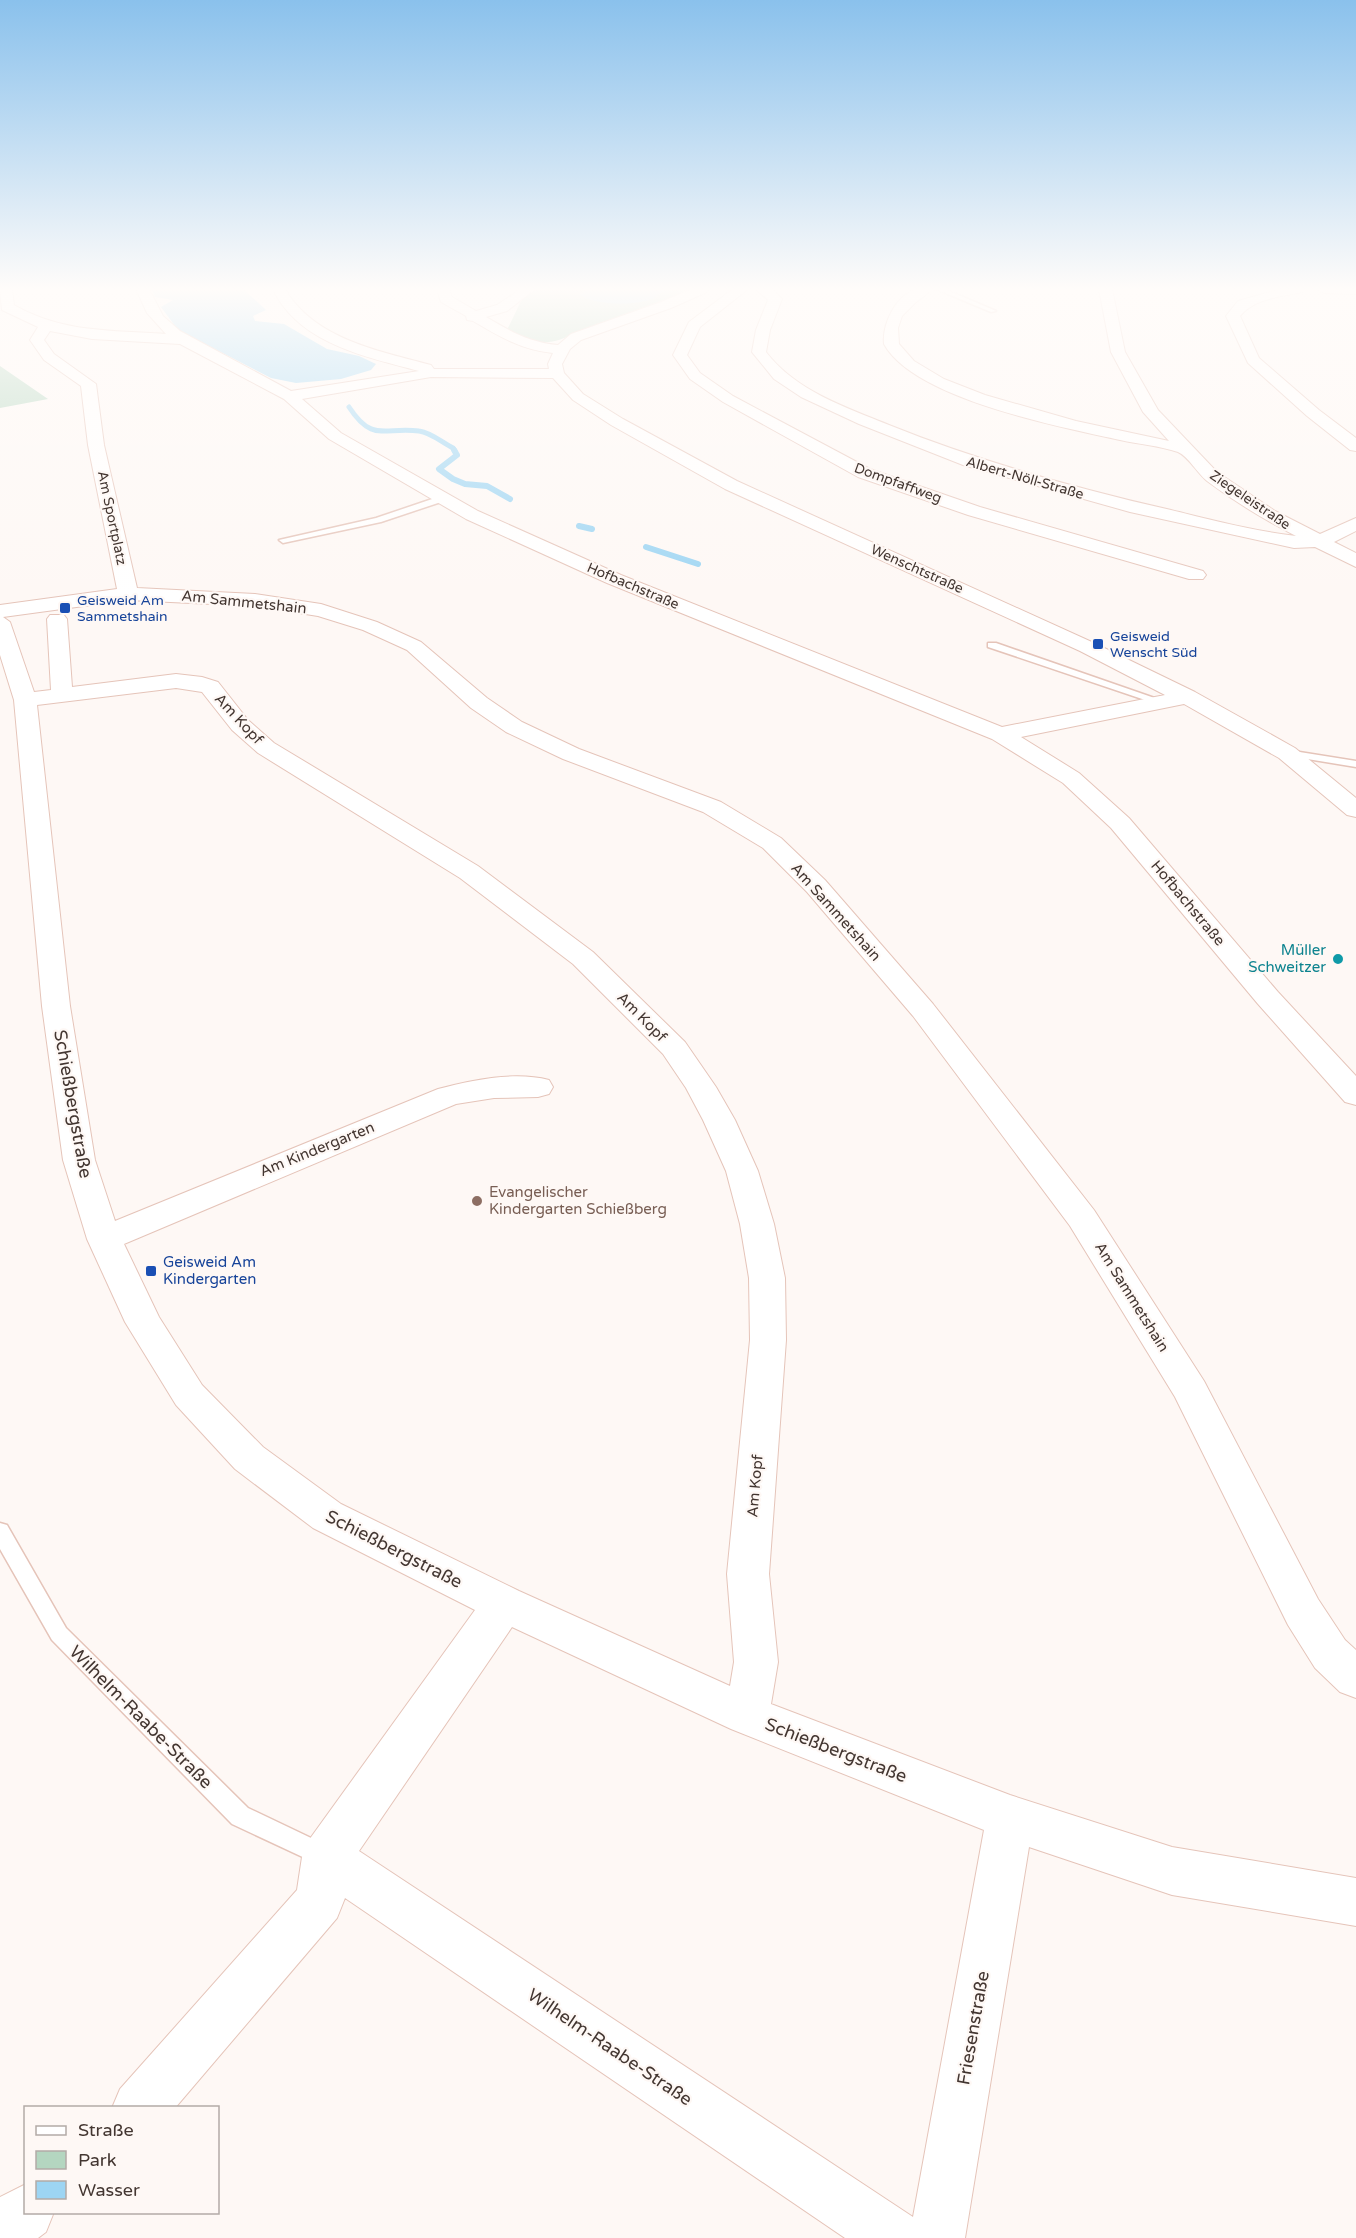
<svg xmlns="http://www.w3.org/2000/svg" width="1356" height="2238" viewBox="0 0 1356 2238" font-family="'Varela Round',sans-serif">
<rect width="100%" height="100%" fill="#fef8f5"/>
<path fill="#b4d6c0" d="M536,289H694L578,331C549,348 536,344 507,330L522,299Z
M0,366L48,399L0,408Z"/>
<path fill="#9dd5f3" d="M152,289H243L266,310L253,316L255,321L284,324L327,349L359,356L376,364L371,370L341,379L296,383L271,378L178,330L161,307L173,300L155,297Z
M587,289H665C661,292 658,296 654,298C638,306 592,306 580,294Z"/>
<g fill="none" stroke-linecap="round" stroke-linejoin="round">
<path stroke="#9dd5f3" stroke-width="5" d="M349,407C373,444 385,426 419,431C430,432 443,443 453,448L455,451"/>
<path stroke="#9dd5f3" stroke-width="6" d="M454,450L457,455L439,469L453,479L465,484L487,486L510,499
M579,526L592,529
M646,547L698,564"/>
<defs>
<path id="service" d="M936,289H944L996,311L991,312Z
M444,495L448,498L447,500L381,522L283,543L279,540L376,518Z
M988,643H996L1166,702L1161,705L1157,704L988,647Z
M1287,750L1356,761V767L1283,755V751Z
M0,1523L7,1525L66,1628L248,1808L332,1848L335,1856L332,1864L324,1867L232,1824L52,1640L0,1549Z"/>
<path id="minor" d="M0,289H12L14,305C62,333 112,330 166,334L147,313L136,289H149L163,316L180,331L291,391L419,371C366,357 298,343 273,289H285C314,339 379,351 431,365L434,369H549L548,364L553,353C522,350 500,337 473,321L467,320L466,316L441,302L437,289H449L452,297L476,311L497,305L521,289H535L507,311L486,317C512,332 528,342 558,345L571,334L661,302L692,289H708L707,292L671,308L581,340L570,349L562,364L564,373L583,394L623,419L737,481L1094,643L1195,692L1295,748L1356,798V817L1347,815L1279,758L1184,704L1021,737L1079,773L1129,818L1278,992L1356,1076V1105L1345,1102L1258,1004L1111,828L1063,783L992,739L607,583L466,519L329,439L284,399L180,344L92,339L50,331L44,340L54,354L96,384L104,445L137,588L255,594L321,604L377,622L421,642L487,698L522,722L579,749L721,802L781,838L825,880L933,1004L1094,1210L1204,1381L1318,1599L1345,1640L1356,1650V1698L1340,1692L1315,1668L1288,1625L1175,1397L1070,1226L913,1016L807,892L763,848L703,812L563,759L506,732L471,708L407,650L363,630L318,616L255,606L128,600L3,617L10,622L34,692L51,690L47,619L50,615H64L67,619L72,687L176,674L202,677L218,682L248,720L274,743L478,866L593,952L685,1042L716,1087L735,1120L758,1171L774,1224L785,1278L786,1340L769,1574L778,1662L771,1704L1010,1795L1172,1847L1356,1878V1926L1172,1895L1029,1847L965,2238H845L345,1898L337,1918L175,2108H112L120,2089L297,1890L302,1857L309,1840L475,1610L313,1528L235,1469L176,1405L125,1322L87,1239L63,1160L42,1006L14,700L0,655V605L117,589L88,445L81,386L44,360L30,340L38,327L2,310ZM431,377L553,378L573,400L611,425L725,489L1080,651L1165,695L1002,727L621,575L478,511L341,433L302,399ZM176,688L202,692L232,730L258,753L460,878L573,964L663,1054L686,1088L703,1120L726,1171L740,1224L749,1278L750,1340L727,1574L734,1662L730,1686L519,1591L341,1504L263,1447L202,1385L159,1317L124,1244L456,1104L494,1098L538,1097L549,1094L553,1087L549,1080C515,1071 472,1080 438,1089L115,1221L95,1160L70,1006L37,705ZM512,1627L731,1729L984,1830L913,2217L359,1851Z
M733,289H748L700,327L687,355L700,373L733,396L870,469L980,507L1203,571L1206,575L1203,579H1189L968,515L858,477L723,402L690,379L673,355L689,322Z
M756,289H771L782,299L770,330L766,352C796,391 845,407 889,425C981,462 1075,488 1171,510C1212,520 1254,531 1296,536C1265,520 1235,502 1207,481C1197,473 1189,457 1178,452C1160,446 1138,444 1120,440C1061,427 914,399 884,344C882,324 896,294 918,289C923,288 929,289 933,289L915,303L902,316L898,328L899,344L914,361L944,379L985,395L1076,421L1169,441L1143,412L1111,352L1099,289H1112L1125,352L1158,410L1217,472L1275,511L1320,534L1356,518V531L1334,542L1356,553V567L1315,547L1294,548L1130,512L963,465L859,424L801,397L774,379L752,352L756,330L768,300Z
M1281,289H1304L1302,292C1280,297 1255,298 1240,316L1259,358L1319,410L1356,438V451L1350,450L1307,416L1248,363L1226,316L1238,301Z
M1317,289H1356V294L1324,293Z
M26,2184V2212H54L46,2232L38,2238H0V2197Z"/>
</defs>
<use href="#service" stroke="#e5c4b9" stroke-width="3"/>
<use href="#minor" stroke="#e5c4b9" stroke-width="2"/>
<use href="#service" fill="#fff" fill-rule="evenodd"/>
<use href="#minor" fill="#fff" fill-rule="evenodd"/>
</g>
<linearGradient id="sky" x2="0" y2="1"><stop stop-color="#8ac1ec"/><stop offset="0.48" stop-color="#fffcfa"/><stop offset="1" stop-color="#fffcfa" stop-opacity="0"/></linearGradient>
<rect width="1356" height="602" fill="url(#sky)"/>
<g fill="#1a4fb4" stroke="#fef8f5" stroke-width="2">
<rect x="59" y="602" width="12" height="12" rx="3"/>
<rect x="1092" y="638" width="12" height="12" rx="3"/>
<rect x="145" y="1265" width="12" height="12" rx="3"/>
</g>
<circle fill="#0f9aa8" stroke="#fef8f5" stroke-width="2" cx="1338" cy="959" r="6"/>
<circle fill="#8d6e63" stroke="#fef8f5" stroke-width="2" cx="477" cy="1201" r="6"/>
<g text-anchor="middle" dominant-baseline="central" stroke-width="4.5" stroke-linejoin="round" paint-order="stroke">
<g font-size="14" fill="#433631" stroke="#fef8f5">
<text transform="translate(1025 478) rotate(16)">Albert-Nöll-Straße</text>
<text transform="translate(898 483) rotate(20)">Dompfaffweg</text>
<text transform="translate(1250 500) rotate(34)">Ziegeleistraße</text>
<text transform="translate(112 518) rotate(78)">Am Sportplatz</text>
<text transform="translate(917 569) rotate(24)">Wenschtstraße</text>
<text transform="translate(633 586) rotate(23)">Hofbachstraße</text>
</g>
<g font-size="14" fill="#164399" stroke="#fef8f5" text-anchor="start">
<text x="77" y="600">Geisweid Am<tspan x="77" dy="16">Sammetshain</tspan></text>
<text x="1110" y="636">Geisweid<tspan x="1110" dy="16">Wenscht Süd</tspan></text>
</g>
<g font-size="15" fill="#433631" stroke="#fef8f5">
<text transform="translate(244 602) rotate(6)">Am Sammetshain</text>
<text transform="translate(239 719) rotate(47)">Am Kopf</text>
<text transform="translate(1188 903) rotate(50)">Hofbachstraße</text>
<text transform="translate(836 912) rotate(48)">Am Sammetshain</text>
<text transform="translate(642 1017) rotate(45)">Am Kopf</text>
<text transform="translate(317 1149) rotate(-22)">Am Kindergarten</text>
<text transform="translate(1132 1297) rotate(58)">Am Sammetshain</text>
<text transform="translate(755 1486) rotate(-85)">Am Kopf</text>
</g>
<g font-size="15" fill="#0d838f" stroke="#fef8f5" text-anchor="end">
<text x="1326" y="950">Müller<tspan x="1326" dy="17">Schweitzer</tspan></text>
</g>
<g font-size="15" fill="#785e54" stroke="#fef8f5" text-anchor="start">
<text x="489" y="1192">Evangelischer<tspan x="489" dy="17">Kindergarten Schießberg</tspan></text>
</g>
<g font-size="15" fill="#164399" stroke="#fef8f5" text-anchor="start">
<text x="163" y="1262">Geisweid Am<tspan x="163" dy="17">Kindergarten</tspan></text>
</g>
<g font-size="18" fill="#433631" stroke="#fef8f5">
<text transform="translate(73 1104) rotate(80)">Schießbergstraße</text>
<text transform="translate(394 1549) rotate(27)">Schießbergstraße</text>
<text transform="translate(141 1717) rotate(45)">Wilhelm-Raabe-Straße</text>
<text transform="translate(836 1750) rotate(21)">Schießbergstraße</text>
<text transform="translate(973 2028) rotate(-80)">Friesenstraße</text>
<text transform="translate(610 2047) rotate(34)">Wilhelm-Raabe-Straße</text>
</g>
</g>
<rect x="24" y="2106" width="195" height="108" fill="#fef8f5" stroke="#b3aaa7" stroke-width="1.5"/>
<rect x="36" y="2126" width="30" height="9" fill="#ffffff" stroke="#b3aaa7" stroke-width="1.5"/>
<text x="78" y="2136" font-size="18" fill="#433631">Straße</text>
<rect x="36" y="2151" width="30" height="18" fill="#b4d6c0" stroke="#b3aaa7" stroke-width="1.5"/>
<text x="78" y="2166" font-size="18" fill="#433631">Park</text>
<rect x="36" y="2181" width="30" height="18" fill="#9dd5f3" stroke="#b3aaa7" stroke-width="1.5"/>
<text x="78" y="2196" font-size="18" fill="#433631">Wasser</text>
</svg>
